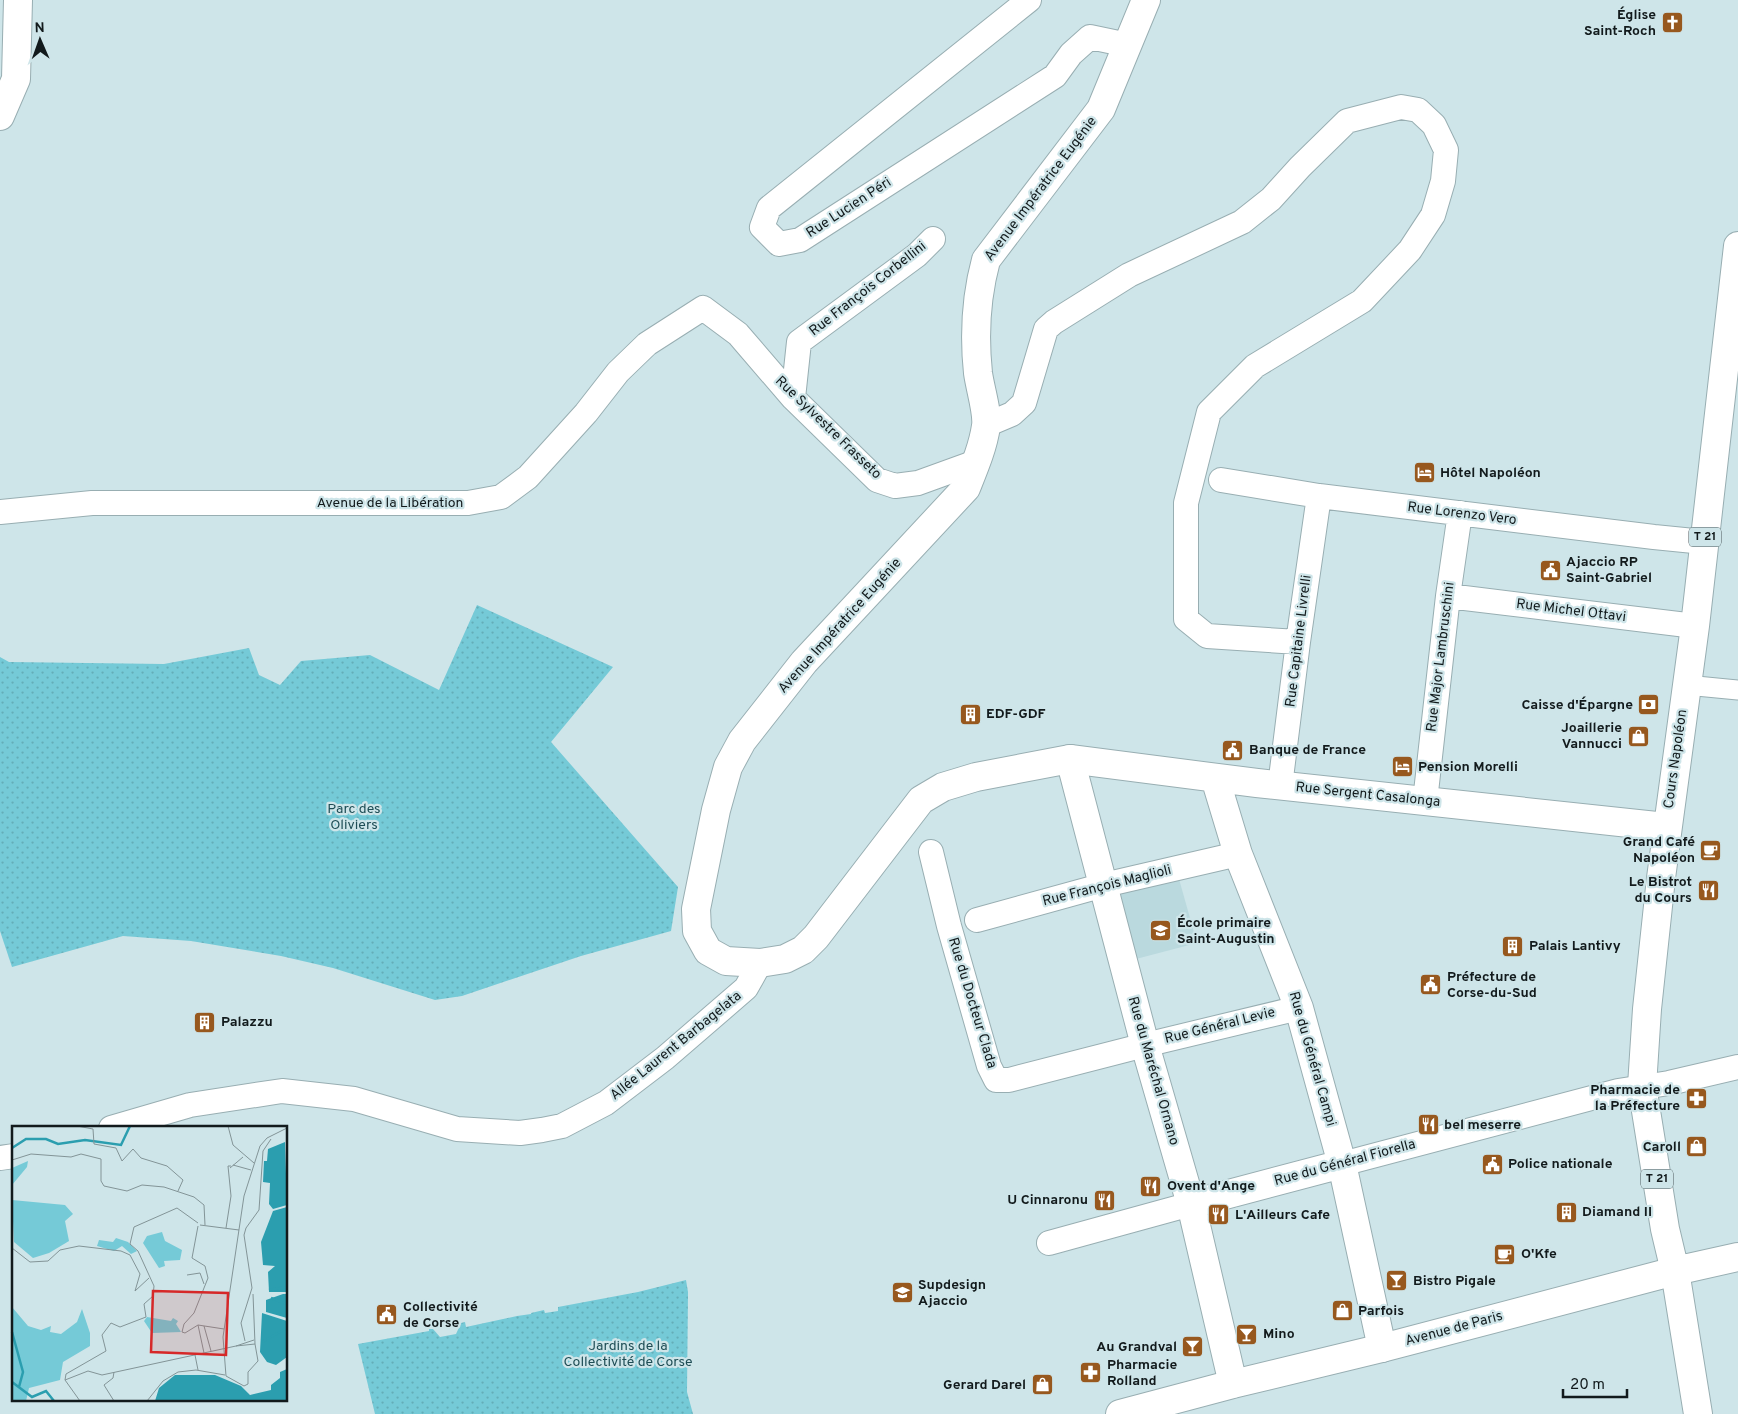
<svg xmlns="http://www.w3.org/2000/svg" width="1738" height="1414" viewBox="0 0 1738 1414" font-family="Overpass,sans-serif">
<defs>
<pattern id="grass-dots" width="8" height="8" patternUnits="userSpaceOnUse" patternTransform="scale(1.25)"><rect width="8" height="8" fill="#75cad7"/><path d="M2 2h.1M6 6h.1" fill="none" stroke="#64adb8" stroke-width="1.8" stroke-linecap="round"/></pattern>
</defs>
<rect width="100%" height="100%" fill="#cee5e9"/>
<path fill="#bad9de" d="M1179,879L1197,943L1136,959L1118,894Z"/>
<path fill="url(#grass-dots)" d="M477,605L613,667L551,742L678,887L671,931L581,956L462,996L435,1000L333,968L281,956L191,941L123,936L12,967L0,931V657L9,662L164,664L249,648L259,675L280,685L301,661L370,655L439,690Z
M686,1280L688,1292L687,1392L693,1414H375L358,1344L429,1331V1329H433L440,1337L456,1334L461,1323L465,1322L466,1327L517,1316L531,1314V1313L544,1310L545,1313L558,1311V1307L638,1292Z"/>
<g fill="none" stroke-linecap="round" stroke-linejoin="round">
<defs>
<path id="pedestrian" d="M1686,685L1738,690"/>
<path id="minor" d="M1029,0L769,208L762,227L779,244L800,240L1055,76L1071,54L1090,37L1128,45
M793,398L799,342L917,255L933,239
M986,425L1012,414L1024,403L1046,329L1054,322L1129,275L1242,222L1271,199L1300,167L1347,121L1401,107L1418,110L1434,125L1446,150L1443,181L1433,215L1410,250L1362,301L1255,366L1209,412L1186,503V619L1207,636L1298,642
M1221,480L1319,496L1654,537L1704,542
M0,512L92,503H468L501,497L528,477L586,413L618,372L647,344L703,308L738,334L793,398L877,480L895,486L918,483L976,462
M1448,596L1695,626
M1280,786L1298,642L1319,496
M1425,801L1448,596L1460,513
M931,852L949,926L989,1066L996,1080H1009L1145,1045L1299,1008
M977,920L1104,885L1238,854
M111,1128L190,1105L282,1091L354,1099L457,1129L520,1133L542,1130L562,1126L606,1103L665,1058L746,988L760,963
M0,1158L14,1156
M1342,1164L1618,1091L1669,1083L1738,1067
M1049,1243L1191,1204"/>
<path id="tertiary" d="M1070,759L1257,783L1666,827
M1215,778L1238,854L1299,1008L1342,1164L1382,1348
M1191,1204L1342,1164"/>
<path id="secondary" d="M1146,0L1101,109L986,260C976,297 974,335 978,373C980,388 988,413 986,426C983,447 974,468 966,488L804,662L742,741L728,767L716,810L696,909L697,931L708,951L726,961L760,963L785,959L803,950L816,937L921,800L943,787L976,777L1070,759L1145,1045L1191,1204L1233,1384
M0,116L16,79L18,0
M1120,1414L1233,1384L1382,1348L1675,1271L1698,1414"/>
<path id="primary" d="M1738,246L1695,626L1661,878L1647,1009L1642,1086L1665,1229L1675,1271L1738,1257"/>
</defs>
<use href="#pedestrian" stroke="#98aeb2" stroke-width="21"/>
<use href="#minor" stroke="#98aeb2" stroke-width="26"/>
<use href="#tertiary" stroke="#98aeb2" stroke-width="30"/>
<use href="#secondary" stroke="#98aeb2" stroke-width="30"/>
<use href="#primary" stroke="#98aeb2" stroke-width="30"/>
<use href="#pedestrian" stroke="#fff" stroke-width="19"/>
<use href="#minor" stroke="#fff" stroke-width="24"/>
<use href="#tertiary" stroke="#fff" stroke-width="28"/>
<use href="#secondary" stroke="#fff" stroke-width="28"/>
<use href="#primary" stroke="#fff" stroke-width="28"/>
</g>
<defs>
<symbol id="church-square" viewBox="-11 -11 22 22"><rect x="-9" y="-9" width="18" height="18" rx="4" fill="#97581e" stroke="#cee5e9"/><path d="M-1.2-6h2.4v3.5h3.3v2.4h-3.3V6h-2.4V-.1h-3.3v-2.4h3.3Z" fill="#fff"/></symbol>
<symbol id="hotel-square" viewBox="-11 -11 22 22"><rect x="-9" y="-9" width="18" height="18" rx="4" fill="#97581e" stroke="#cee5e9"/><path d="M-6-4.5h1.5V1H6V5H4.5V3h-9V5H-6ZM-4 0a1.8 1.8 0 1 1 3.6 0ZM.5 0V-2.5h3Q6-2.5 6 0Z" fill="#fff"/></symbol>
<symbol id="civic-square" viewBox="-11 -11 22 22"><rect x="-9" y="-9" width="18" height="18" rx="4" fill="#97581e" stroke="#cee5e9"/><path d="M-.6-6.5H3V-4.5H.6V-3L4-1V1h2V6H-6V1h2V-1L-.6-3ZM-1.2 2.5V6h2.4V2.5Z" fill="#fff"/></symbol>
<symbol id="bank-square" viewBox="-11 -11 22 22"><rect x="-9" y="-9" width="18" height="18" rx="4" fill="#97581e" stroke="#cee5e9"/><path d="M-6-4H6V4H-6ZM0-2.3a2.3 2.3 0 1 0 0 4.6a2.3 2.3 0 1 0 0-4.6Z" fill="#fff"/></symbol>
<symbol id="building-square" viewBox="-11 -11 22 22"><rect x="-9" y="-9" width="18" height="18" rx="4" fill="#97581e" stroke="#cee5e9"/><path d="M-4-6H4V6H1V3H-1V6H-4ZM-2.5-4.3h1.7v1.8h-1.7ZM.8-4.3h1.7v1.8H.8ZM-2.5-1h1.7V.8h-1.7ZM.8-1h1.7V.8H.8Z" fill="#fff"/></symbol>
<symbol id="shop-square" viewBox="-11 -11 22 22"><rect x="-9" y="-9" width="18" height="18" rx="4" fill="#97581e" stroke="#cee5e9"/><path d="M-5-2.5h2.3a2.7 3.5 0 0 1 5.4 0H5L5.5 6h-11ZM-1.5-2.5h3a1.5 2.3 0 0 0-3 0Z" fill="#fff"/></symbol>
<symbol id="cafe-square" viewBox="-11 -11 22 22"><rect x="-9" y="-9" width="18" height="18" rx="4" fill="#97581e" stroke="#cee5e9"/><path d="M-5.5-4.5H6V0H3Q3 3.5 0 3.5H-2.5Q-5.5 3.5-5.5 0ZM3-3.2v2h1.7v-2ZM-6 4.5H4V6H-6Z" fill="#fff"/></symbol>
<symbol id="restaurant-square" viewBox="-11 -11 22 22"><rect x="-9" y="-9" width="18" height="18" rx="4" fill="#97581e" stroke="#cee5e9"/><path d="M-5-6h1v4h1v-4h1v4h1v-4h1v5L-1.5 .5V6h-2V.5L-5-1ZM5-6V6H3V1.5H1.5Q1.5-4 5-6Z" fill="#fff"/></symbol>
<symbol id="school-square" viewBox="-11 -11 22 22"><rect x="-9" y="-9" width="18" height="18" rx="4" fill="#97581e" stroke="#cee5e9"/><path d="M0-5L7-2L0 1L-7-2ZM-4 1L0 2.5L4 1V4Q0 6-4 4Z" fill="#fff"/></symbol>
<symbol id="pharmacy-square" viewBox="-11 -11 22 22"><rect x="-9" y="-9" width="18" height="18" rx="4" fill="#97581e" stroke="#cee5e9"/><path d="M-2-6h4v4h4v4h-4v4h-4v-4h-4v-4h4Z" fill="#fff"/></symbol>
<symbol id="bar-square" viewBox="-11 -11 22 22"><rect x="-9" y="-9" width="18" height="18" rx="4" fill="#97581e" stroke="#cee5e9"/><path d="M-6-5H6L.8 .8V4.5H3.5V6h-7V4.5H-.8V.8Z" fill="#fff"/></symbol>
<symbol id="university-square" viewBox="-11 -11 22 22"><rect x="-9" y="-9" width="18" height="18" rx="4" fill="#97581e" stroke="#cee5e9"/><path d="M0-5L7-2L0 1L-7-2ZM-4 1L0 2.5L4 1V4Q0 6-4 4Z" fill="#fff"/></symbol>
</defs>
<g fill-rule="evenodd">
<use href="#church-square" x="1660" y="10" width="25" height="25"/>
<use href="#hotel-square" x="1412" y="460" width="25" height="25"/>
<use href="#civic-square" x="1538" y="558" width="25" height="25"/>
<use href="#bank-square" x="1636" y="692" width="25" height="25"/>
<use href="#building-square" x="958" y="702" width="25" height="25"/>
<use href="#shop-square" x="1626" y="724" width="25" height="25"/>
<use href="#civic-square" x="1220" y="738" width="25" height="25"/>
<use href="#hotel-square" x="1390" y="754" width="25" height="25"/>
<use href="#cafe-square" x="1698" y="838" width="25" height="25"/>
<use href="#restaurant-square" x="1696" y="878" width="25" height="25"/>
<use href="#school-square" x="1148" y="918" width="25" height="25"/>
<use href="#building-square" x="1500" y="934" width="25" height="25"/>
<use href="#civic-square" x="1418" y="972" width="25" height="25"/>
<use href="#building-square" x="192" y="1010" width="25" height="25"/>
<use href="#pharmacy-square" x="1684" y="1086" width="25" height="25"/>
<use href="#restaurant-square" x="1416" y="1112" width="25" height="25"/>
<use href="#shop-square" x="1684" y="1134" width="25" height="25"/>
<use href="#civic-square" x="1480" y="1152" width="25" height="25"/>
<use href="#restaurant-square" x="1138" y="1174" width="25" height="25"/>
<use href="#restaurant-square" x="1092" y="1188" width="25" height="25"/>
<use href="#building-square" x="1554" y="1200" width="25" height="25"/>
<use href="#restaurant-square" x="1206" y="1202" width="25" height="25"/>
<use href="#cafe-square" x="1492" y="1242" width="25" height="25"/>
<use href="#bar-square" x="1384" y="1268" width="25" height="25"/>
<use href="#university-square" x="890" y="1280" width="25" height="25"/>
<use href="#shop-square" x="1330" y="1298" width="25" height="25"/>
<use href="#civic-square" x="374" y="1302" width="25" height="25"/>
<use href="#bar-square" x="1234" y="1322" width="25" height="25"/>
<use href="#bar-square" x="1180" y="1334" width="25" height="25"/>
<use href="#pharmacy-square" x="1078" y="1360" width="25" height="25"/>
<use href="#shop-square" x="1030" y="1372" width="25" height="25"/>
</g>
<g text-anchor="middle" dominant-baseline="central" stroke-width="4.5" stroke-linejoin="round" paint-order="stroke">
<g fill="#cee5e9" stroke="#4a575a" stroke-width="1">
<rect x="1689" y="527.5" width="32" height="19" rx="4"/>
<rect x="1641" y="1169.5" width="32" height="19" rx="4"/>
</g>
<g font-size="12" font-weight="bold" fill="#121a1c">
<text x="1705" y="537">T 21</text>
<text x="1657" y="1179">T 21</text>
</g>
<g font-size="14" font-weight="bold" fill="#121a1c" stroke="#cee5e9" text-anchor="start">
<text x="1656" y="15" text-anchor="end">Église<tspan x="1656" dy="16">Saint-Roch</tspan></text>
<text x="1440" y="473">Hôtel Napoléon</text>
<text x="1566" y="562">Ajaccio RP<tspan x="1566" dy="16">Saint-Gabriel</tspan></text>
<text x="1633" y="705" text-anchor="end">Caisse d'Épargne</text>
<text x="986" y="714">EDF-GDF</text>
<text x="1622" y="728" text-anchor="end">Joaillerie<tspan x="1622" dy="16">Vannucci</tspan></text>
<text x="1249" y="750">Banque de France</text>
<text x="1418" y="767">Pension Morelli</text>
<text x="1695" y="842" text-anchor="end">Grand Café<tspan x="1695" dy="16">Napoléon</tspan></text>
<text x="1692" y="882" text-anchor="end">Le Bistrot<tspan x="1692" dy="16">du Cours</tspan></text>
<text x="1177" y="923">École primaire<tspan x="1177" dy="16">Saint-Augustin</tspan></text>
<text x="1529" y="946">Palais Lantivy</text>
<text x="1447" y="977">Préfecture de<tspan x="1447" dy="16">Corse-du-Sud</tspan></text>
<text x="221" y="1022">Palazzu</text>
<text x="1680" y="1090" text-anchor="end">Pharmacie de<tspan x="1680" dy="16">la Préfecture</tspan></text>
<text x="1444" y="1125">bel meserre</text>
<text x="1681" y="1147" text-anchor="end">Caroll</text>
<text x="1508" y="1164">Police nationale</text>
<text x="1167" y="1186">Ovent d'Ange</text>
<text x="1088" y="1200" text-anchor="end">U Cinnaronu</text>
<text x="1582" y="1212">Diamand II</text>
<text x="1235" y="1215">L'Ailleurs Cafe</text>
<text x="1521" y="1254">O'Kfe</text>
<text x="1413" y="1281">Bistro Pigale</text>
<text x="918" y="1285">Supdesign<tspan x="918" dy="16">Ajaccio</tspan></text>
<text x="403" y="1307">Collectivité<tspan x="403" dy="16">de Corse</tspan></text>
<text x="1358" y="1311">Parfois</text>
<text x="1263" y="1334">Mino</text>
<text x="1177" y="1347" text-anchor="end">Au Grandval</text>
<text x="1107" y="1365">Pharmacie<tspan x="1107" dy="16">Rolland</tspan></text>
<text x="1026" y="1385" text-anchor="end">Gerard Darel</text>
</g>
<g font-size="14" fill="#121a1c" stroke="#cee5e9">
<text transform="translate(1041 189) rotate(-53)">Avenue Impératrice Eugénie</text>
<text transform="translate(849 208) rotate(-33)">Rue Lucien Péri</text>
<text transform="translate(868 289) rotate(-38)">Rue François Corbellini</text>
<text transform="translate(828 428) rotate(44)">Rue Sylvestre Frasseto</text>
<text x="390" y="503">Avenue de la Libération</text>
<text transform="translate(1462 514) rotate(7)">Rue Lorenzo Vero</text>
<text transform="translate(1571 611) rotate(7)">Rue Michel Ottavi</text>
<text transform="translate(840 626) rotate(-48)">Avenue Impératrice Eugénie</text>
<text transform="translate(1299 641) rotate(-83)">Rue Capitaine Livrelli</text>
<text transform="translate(1441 657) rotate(-83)">Rue Major Lambruschini</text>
<text transform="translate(1676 759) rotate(-82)">Cours Napoléon</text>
<text transform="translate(1368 795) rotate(6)">Rue Sergent Casalonga</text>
<text transform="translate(1107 886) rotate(-14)">Rue François Maglioli</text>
<text transform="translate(972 1003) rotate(73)">Rue du Docteur Clada</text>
<text transform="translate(1220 1026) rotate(-14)">Rue Général Levie</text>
<text transform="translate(676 1046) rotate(-39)">Allée Laurent Barbagelata</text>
<text transform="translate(1312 1059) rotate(74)">Rue du Général Campi</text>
<text transform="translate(1153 1071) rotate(74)">Rue du Maréchal Ornano</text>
<text transform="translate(1345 1163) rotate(-15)">Rue du Général Fiorella</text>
<text transform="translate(1454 1329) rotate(-15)">Avenue de Paris</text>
</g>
<g font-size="14" fill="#1e4d55" stroke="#cee5e9">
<text x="354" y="809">Parc des<tspan x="354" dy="16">Oliviers</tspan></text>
<text x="628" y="1346">Jardins de la<tspan x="628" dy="16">Collectivité de Corse</tspan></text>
</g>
</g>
<g transform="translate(12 1126)">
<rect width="275" height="275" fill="#cee5e9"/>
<path d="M16,35L15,41L0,59V42ZM0,74L53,79L61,88L53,95L57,115L37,127L21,132L2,116ZM104,112L116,116L125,125L119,128L110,120L102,125L85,120L87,114L101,116ZM0,181L16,200L29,204L39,200L38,206L49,208L65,196L70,183L78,207V220L51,236L48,254L17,262L14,275H0ZM135,191L159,195L161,192L166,195L164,198L169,206L140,207L132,195Z" fill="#75cad7"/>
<path d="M150,106L153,115L170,124L168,134L152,135L153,140L147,142L131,117L135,110Z" fill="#75cad7"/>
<path d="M273,16L275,79L261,83L257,78L258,57L251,56L252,35H255L256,23ZM275,81V166H257L256,146L263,140L251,139L249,116L261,85ZM271,168H275V192L254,186V174ZM250,187L275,195V231L264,239L255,236L248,226ZM275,243V275H143L147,262L163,249H203L229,260L238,269L259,264V259L268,252V246Z" fill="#2b9eaf"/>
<path fill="none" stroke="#2b9eaf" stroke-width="2.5" d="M0,22L14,13H34L46,18L73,14L109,19L118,0M257,164L275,161M259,172L275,178M0,206L11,246L7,261M250,216L275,202M0,256L20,271L34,265L42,275"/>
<path fill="none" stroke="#839497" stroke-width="1" d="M65,0L81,3L82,18L104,22L110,35M216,0L221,19L242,37M0,34L19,28L59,31L69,28L89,33V55L92,60L115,65L130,59L152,61L182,71L192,79L193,99M110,35L121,23L129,32L155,40L171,54L166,65M221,39L239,44M218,42L231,31M188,99L227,104M186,100L180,132L193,140L196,152L182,187L172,198L170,206L173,207L186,199L192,227M214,102L219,70L216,40H219M0,122L18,136L36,135L48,124L67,120L109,125L118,129L128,148L123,165L137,152M175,149L188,147L192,158M241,168L243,218L224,220L242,214M186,199L212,203M192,200L199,225M233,215L229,197L240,162L232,109L234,102L247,84L251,25L259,13M183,229L186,244M102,246L101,252L92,259L102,275M214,250L232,260L236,258V246L246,235L243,218M214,250L211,211L232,70L248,20L255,12L275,2M53,254L54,248L94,225L90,209L99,197L108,201L134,191L132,178L141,170L142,160L126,125L118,118L122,101L165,82L186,97M53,254L76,245L90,249L224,220M53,254L68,275M135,275L151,255L166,246L184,244L213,249"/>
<path fill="#d62828" fill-opacity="0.15" stroke="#d62828" stroke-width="2.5" d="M141,165L216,167L214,229L139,226Z"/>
<rect width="275" height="275" fill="none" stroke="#121a1c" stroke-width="2.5"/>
</g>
<g transform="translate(40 40) rotate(358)" stroke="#cee5e9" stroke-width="4" paint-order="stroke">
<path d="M0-4L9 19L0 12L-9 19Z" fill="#121a1c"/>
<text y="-8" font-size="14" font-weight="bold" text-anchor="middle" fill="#121a1c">N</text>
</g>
<path d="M1563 1389v8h64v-8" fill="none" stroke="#121a1c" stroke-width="2.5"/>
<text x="1570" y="1389" font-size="15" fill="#121a1c" stroke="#cee5e9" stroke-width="4" paint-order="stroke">20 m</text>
</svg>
